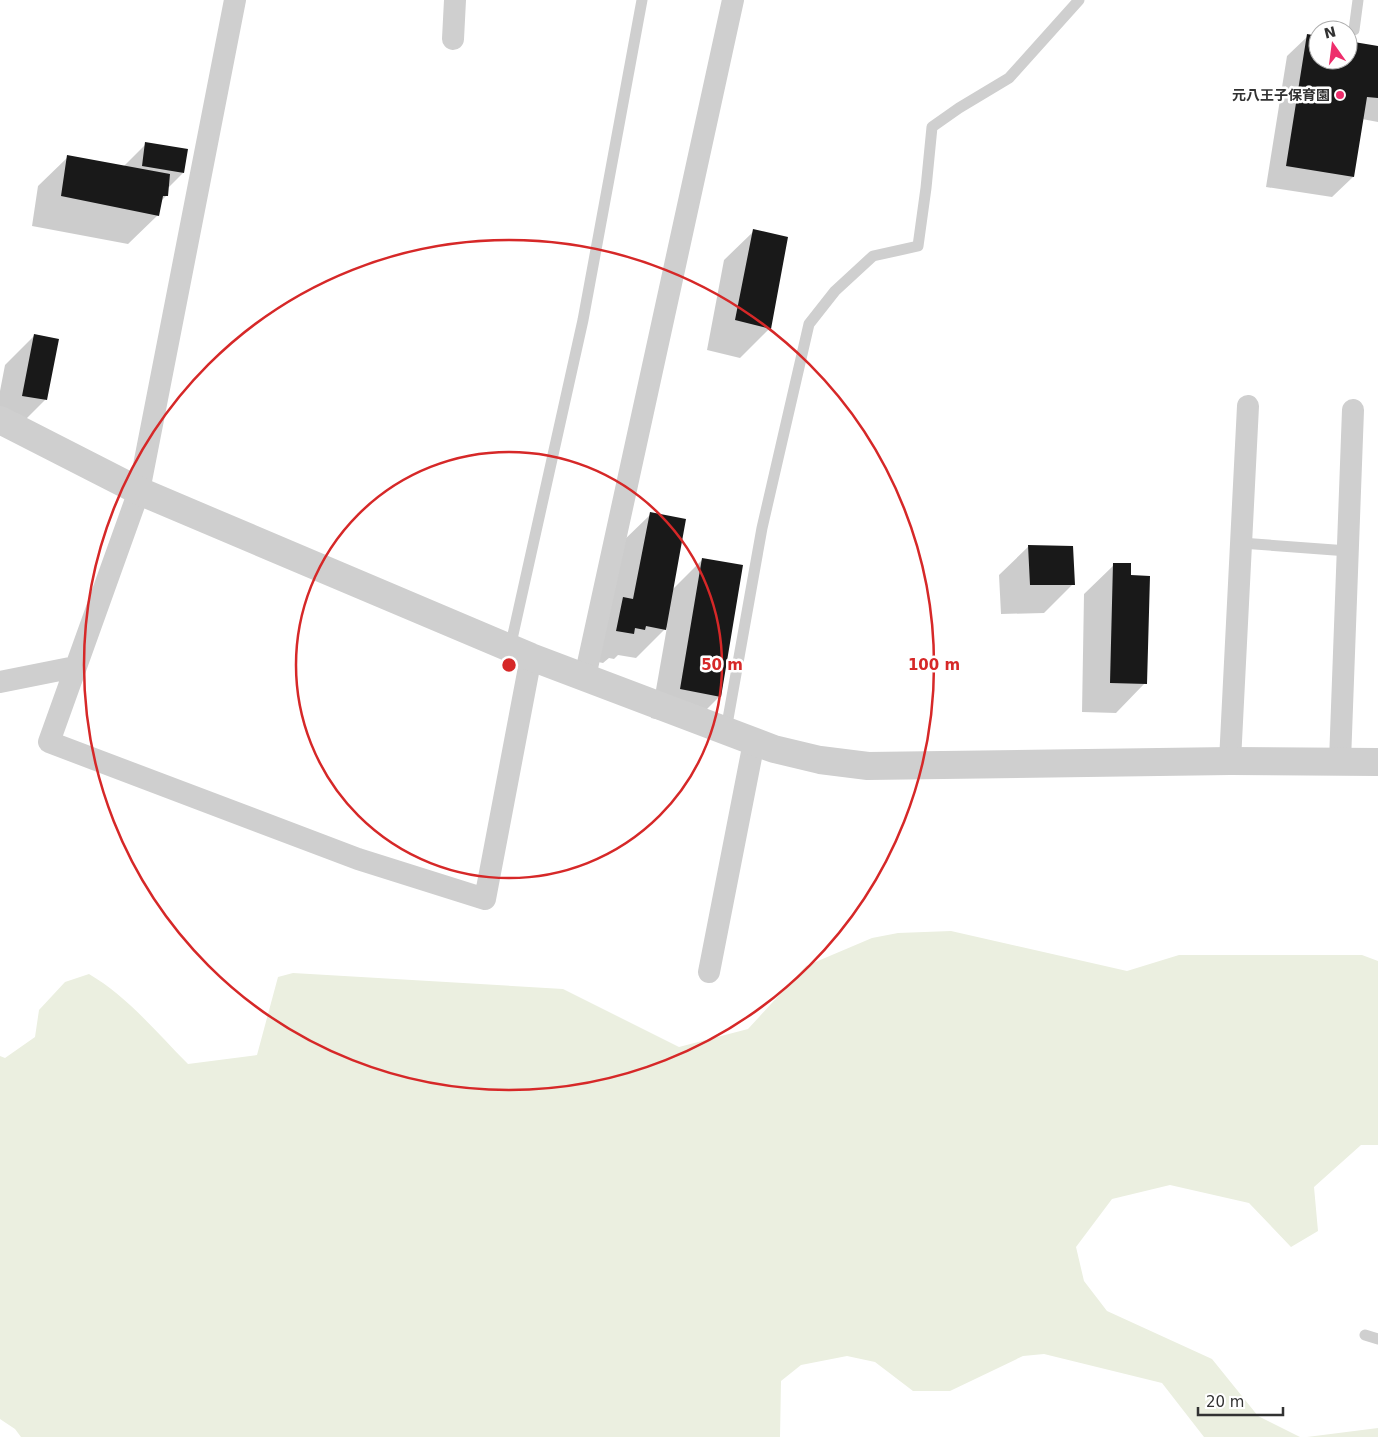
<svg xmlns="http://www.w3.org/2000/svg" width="1378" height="1437" viewBox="0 0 1378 1437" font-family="'DejaVu Sans','Noto Sans JP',sans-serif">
<rect width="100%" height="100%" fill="#fff"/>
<path fill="#ebefe0" d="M951,931L1127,971L1179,955H1362L1378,961V1145H1361L1314,1187L1318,1231L1291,1247L1249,1203L1170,1185L1112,1199L1076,1247L1084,1281L1107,1311L1212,1359L1258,1416L1300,1437H1204L1162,1383L1044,1354L1023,1356L950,1391H913L875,1362L847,1356L801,1365L781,1381L780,1437H21L15,1429L0,1419V1056L5,1058L35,1037L39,1010L65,982L89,974C128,997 157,1033 188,1064L257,1055L278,977L293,973L563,989L679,1047L748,1029L806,966L872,938L898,933Z
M1378,1428V1437H1307Z"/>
<path fill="#0003" d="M1308,36L1318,37V60H1348V42L1378,47V122L1362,119L1353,177L1332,197L1266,187L1287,56Z
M146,144L183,173L167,189V195L161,201L158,215L128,244L32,226L38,186L68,157L123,167Z
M754,231L787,238L769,329L740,358L707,350L724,260Z
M35,335L45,400L16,429L0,426V391L5,365Z
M651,514L672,590L703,559L719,697L690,726L651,718L667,627L636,658L618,655L614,659L609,658L603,663L588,660L621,543Z
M1029,546L1073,584L1044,613L1001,614L999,575Z
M1114,565L1130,576L1145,683L1116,713L1082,712L1084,594Z"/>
<path fill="#191919" d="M1307,34L1318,36V60H1348V41L1378,46V98L1367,97L1354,177L1286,166Z
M145,142L188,149L184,173L142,166Z
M67,155L170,174L168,196H163L159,216L61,196Z
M753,229L788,237L771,329L735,320Z
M34,334L59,339L47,400L22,396Z
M650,512L686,519L666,630L646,626L645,630L635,628L634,634L616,631L623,597L633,599Z
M1028,545L1073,546L1075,585H1030Z
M702,558L743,565L721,697L680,689Z
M1113,563H1131V575L1150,576L1147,684L1110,683Z"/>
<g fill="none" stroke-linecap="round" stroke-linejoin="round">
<path stroke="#cfcfcf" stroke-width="11" d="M1354,30L1358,0
M1241,543L1348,551
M510,648L583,320L642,0
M726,730L762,528L809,324L835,291L873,256L918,246L926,188L932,127L959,108L1009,78L1079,0
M1365,1335L1378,1339"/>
<path stroke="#cfcfcf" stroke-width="22" d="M235,0L139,491L49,742L358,859L485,899L531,657
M453,39L455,0
M585,677L733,0
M0,682L75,667
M1230,761L1248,406
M1340,761L1353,410
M709,972L754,742"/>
<path stroke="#cfcfcf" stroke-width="28" d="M0,420L139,491L531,657L774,749L820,760L868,766L1230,761L1378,762"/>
</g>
<g fill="none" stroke="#d62828" stroke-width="2.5">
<circle cx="509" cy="665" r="213"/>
<circle cx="509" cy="665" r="425"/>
</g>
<circle fill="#ee2e6c" stroke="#fff" stroke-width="2" cx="1340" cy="95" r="5"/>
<g text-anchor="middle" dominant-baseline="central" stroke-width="5" stroke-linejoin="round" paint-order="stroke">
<g font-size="14" font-weight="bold" fill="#323232" stroke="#fff" text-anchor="end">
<text x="1330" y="95">元八王子保育園</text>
</g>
</g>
<circle cx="509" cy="665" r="8" fill="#d62828" stroke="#fff" stroke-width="2.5"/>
<g font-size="15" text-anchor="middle" font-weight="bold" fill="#d62828" stroke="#fff" stroke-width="5" stroke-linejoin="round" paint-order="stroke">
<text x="722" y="670">50 m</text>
<text x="934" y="670">100 m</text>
</g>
<g transform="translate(1333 45) rotate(346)"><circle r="24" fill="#ffffff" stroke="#adadad"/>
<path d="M0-4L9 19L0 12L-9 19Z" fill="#ee2e6c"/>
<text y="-8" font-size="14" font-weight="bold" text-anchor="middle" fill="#323232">N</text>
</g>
<path d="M1198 1407v8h85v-8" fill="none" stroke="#323232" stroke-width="2.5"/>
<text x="1206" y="1407" font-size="15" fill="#323232" stroke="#ffffff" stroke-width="4" paint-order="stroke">20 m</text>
</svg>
